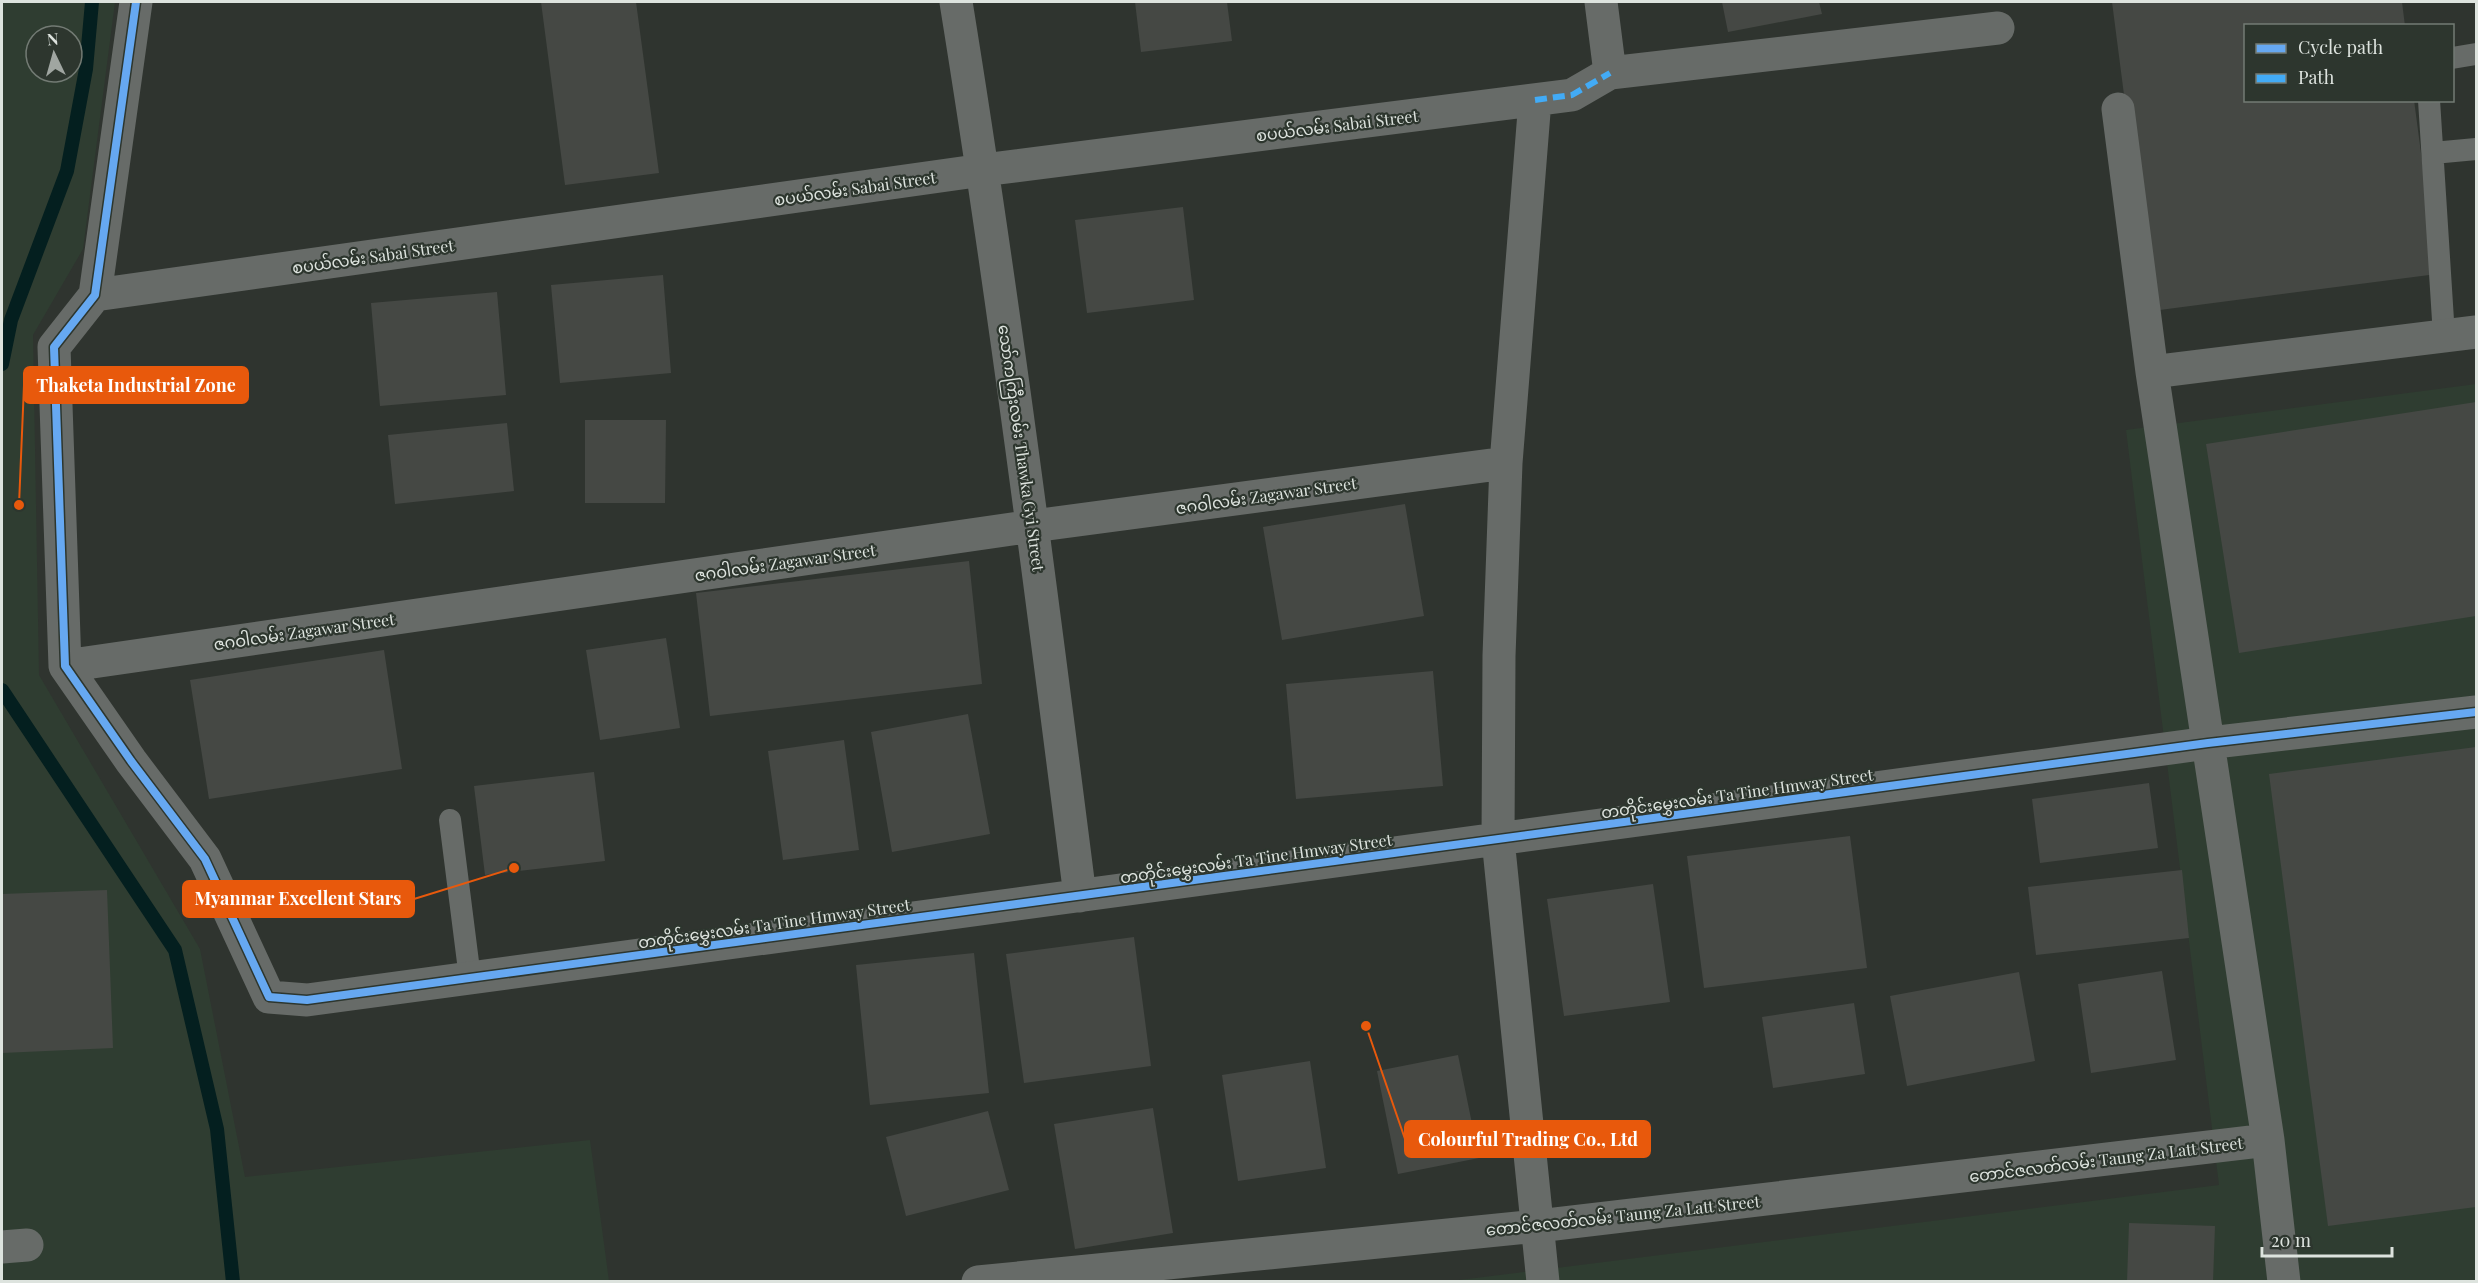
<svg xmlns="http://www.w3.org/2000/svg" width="2478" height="1283" viewBox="0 0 2478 1283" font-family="'Playfair Display','Noto Sans Myanmar',serif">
<rect width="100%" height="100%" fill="#2f342f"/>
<path fill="#2f3d31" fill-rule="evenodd" d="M2,2H115L83,249L33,335L39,675L200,949L245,1177L590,1140L609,1281L2,1282ZM36,36H72V72H36Z
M2476,384V1281L1443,1282L2219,1185L2126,430Z"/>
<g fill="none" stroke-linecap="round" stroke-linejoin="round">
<path stroke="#041f1f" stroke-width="14" d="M2,364L11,320L67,171L86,69L92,2
M2,690L175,950L217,1129L233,1282"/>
</g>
<path fill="#454844" d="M541,2H636L659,173L565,185Z
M1135,2H1227L1232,41L1141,52Z
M1722,2H1819L1822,14L1728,32Z
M2112,2H2402L2405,26H2246V100H2414L2437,274L2152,311Z
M1183,207L1194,300L1087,313L1075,220Z
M663,275L671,373L560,383L551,285Z
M497,292L506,395L380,406L371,303Z
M2476,402V616L2239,653L2206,444Z
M585,420H666L665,503H585Z
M507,423L514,491L395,504L388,435Z
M1405,504L1424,616L1282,640L1263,527Z
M969,561L982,684L710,716L696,593Z
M666,638L680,728L600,740L586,650Z
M384,650L402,769L209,799L190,680Z
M1433,671L1443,786L1296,799L1286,684Z
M968,714L990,834L892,852L871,732Z
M844,740L859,850L783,860L768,751Z
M2476,747V1207L2328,1226L2269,774Z
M594,772L605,861L485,875L474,786Z
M2149,783L2158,848L2040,863L2032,799Z
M1850,836L1867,968L1704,988L1687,856Z
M2182,870L2189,938L2036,955L2028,887Z
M1653,884L1670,1002L1564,1016L1547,899Z
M107,890L113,1048L2,1053V894Z
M1134,937L1151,1066L1024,1083L1006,954Z
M974,953L989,1093L870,1105L856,965Z
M2162,971L2176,1060L2091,1073L2078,984Z
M2019,972L2035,1061L1907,1086L1890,996Z
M1854,1003L1865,1074L1773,1088L1762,1017Z
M1458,1055L1479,1158L1398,1174L1377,1071Z
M1310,1061L1326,1168L1238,1181L1222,1075Z
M1153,1108L1173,1233L1075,1249L1054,1124Z
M988,1111L1009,1190L906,1216L886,1137Z
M2129,1223L2215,1226L2213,1282H2127Z"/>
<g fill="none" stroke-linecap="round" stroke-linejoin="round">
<path stroke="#676b68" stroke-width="22" d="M2452,58L2476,54
M2429,100L2444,336
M2433,153L2476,149
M450,820L470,978"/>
<path stroke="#676b68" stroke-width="33" d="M136,2L95,295L54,347L65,666L131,761L205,859L269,997L307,1000L2208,743L2476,712
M956,2C1004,299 1042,597 1080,896
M1601,2L1610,73
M1535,100L1506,463L1499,656L1498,839L1543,1282
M2118,109L2152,372L2476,332
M95,295L983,170L1572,95L1610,73L1998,28
M2152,372L2268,1140L2284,1282
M65,666L1033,526L1506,463
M2,1247L27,1245
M978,1282L1538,1226L2268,1140"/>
<path stroke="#42abf6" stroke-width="6" stroke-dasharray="12 6" stroke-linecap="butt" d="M1535,100L1572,95L1610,73"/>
<defs>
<path id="cycleway" d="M136,2L95,295L54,347L65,666L131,761L205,859L269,997L307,1000L2208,743L2476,712"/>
</defs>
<use href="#cycleway" stroke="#2d362e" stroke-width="11"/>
<use href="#cycleway" stroke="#66a8f1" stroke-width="8"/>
</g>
<g text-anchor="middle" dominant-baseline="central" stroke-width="4.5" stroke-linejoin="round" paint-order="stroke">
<g font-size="16" fill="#dde3de" stroke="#2d362e">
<text transform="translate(1337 125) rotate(-7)">စပယ်လမ်း Sabai Street</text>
<text transform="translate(855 188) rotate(-8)">စပယ်လမ်း Sabai Street</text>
<text transform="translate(373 256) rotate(-8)">စပယ်လမ်း Sabai Street</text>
<text transform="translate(1022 448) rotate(82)">သော်ကကြီးလမ်း Thawka Gyi Street</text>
<text transform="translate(1266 495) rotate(-8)">ဇဂဝါလမ်း Zagawar Street</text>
<text transform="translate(785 562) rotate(-8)">ဇဂဝါလမ်း Zagawar Street</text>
<text transform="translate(304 631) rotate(-8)">ဇဂဝါလမ်း Zagawar Street</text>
<text transform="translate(1737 793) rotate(-8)">တတိုင်းမွှေးလမ်း Ta Tine Hmway Street</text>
<text transform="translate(1256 858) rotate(-8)">တတိုင်းမွှေးလမ်း Ta Tine Hmway Street</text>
<text transform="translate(774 923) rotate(-8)">တတိုင်းမွှေးလမ်း Ta Tine Hmway Street</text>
<text transform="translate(2106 1159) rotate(-7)">တောင်ဇလတ်လမ်း Taung Za Latt Street</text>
<text transform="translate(1623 1215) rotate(-6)">တောင်ဇလတ်လမ်း Taung Za Latt Street</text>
</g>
</g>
<path fill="none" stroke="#e8590c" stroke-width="2" d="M19 505L24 385M514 868L414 899M1366 1026L1405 1139"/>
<g fill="#e8590c" stroke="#2d362e" stroke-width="2">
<circle cx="19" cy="505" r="6"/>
<circle cx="514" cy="868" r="6"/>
<circle cx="1366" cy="1026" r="6"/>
</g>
<g fill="#e8590c" stroke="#e8590c" stroke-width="2">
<rect x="24" y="367" width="224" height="36" rx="6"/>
<rect x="183" y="881" width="231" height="36" rx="6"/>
<rect x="1405" y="1121" width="245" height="36" rx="6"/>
</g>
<g font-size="18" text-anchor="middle" font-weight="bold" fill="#fff">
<text x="136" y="392">Thaketa Industrial Zone</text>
<text x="298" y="905">Myanmar Excellent Stars</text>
<text x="1528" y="1146">Colourful Trading Co., Ltd</text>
</g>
<rect width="2478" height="1283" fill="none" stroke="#dde3de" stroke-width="6"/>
<rect x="2244" y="24" width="210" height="78" fill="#2d362e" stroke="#737b74" stroke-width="1.5"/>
<rect x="2256" y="44" width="30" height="9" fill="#66a8f1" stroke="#737b74" stroke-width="1.5"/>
<text x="2298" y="54" font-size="18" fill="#dde3de">Cycle path</text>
<rect x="2256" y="74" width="30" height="9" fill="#42abf6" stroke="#737b74" stroke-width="1.5"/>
<text x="2298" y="84" font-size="18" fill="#dde3de">Path</text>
<g transform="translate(54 54) rotate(355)"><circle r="28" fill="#2d362e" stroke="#737b74" stroke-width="1.5"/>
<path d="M0-4.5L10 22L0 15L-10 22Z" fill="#a0a6a1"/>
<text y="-9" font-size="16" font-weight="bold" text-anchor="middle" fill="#dde3de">N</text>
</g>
<path d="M2262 1247v9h130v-9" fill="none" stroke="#dde3de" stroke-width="3"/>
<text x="2271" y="1247" font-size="18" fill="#dde3de" stroke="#2d362e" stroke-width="4.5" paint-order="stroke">20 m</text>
</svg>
